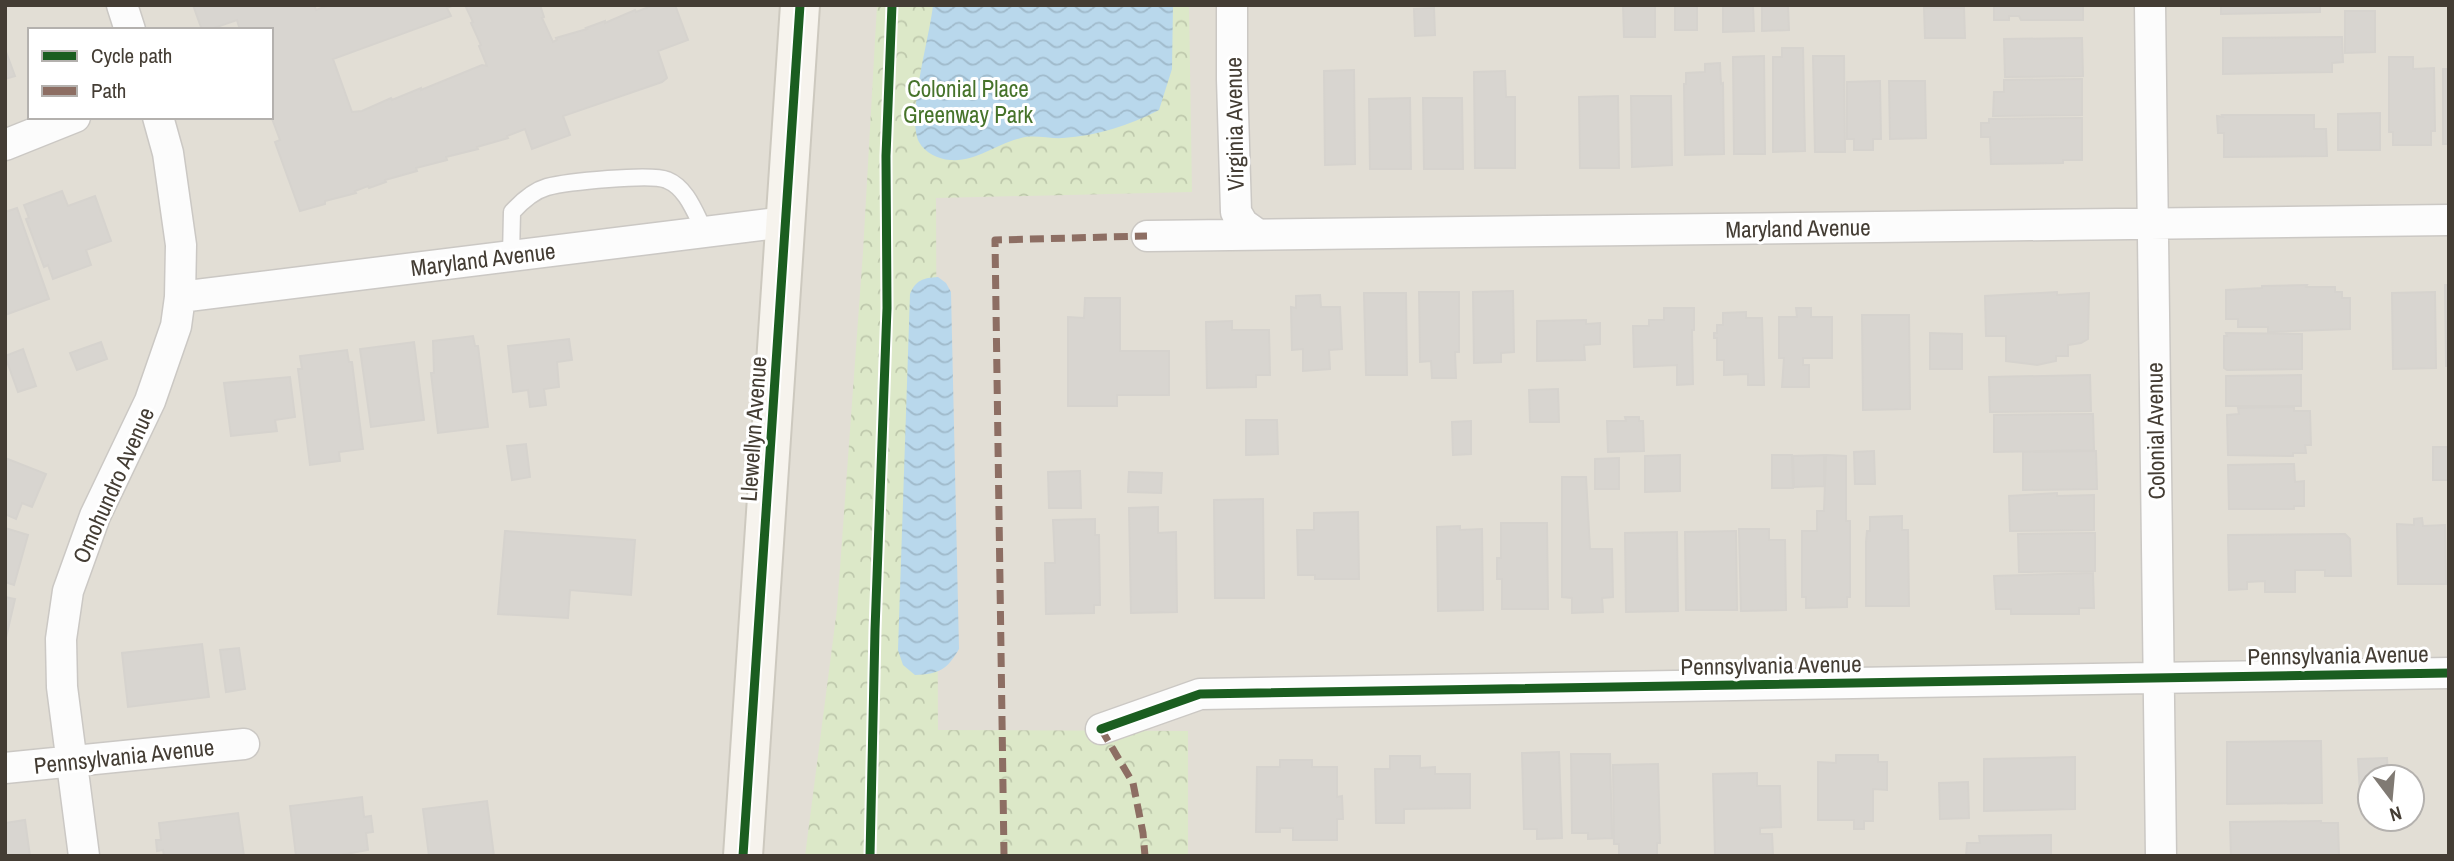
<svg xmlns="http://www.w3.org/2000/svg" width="2454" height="861" viewBox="0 0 2454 861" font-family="'Archivo Narrow',sans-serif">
<defs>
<pattern id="park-crowns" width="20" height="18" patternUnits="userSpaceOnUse" patternTransform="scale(1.75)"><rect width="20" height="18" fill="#dce8c8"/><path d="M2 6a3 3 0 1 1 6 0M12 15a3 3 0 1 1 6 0" fill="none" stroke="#bec8ac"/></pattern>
<pattern id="water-waves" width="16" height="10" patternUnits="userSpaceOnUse" patternTransform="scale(1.75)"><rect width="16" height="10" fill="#b9d8ec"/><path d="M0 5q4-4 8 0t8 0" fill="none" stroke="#a0bacb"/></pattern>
</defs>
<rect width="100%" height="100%" fill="#eeece8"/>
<path fill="#e2ded5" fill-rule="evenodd" d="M5,5H2449V856H5ZM30,30H271V117H30ZM2370,777H2412V819H2370Z"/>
<path fill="url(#park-crowns)" d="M877,5H1189L1192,192L936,198L938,730L1188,731V856H805L837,609L863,252Z"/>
<path fill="url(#water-waves)" d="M933,5H1173L1172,69L1159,110C1130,125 1096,136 1063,138C1050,139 1033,134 1021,138C996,144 976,162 950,160C938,159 925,153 919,142C906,117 930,36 933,5Z
M938,277L946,283L951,292L959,649C947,670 939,674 915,675L903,665L898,650L910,294C916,280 923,278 938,277Z"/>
<path fill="#d8d5d0" stroke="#d6d3ce" stroke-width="2" d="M193,5H314L316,10L330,5H454L447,8L451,16L333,59L352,112L362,111L391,98L392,100L421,88V90L482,65L487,66L479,46L481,45L471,23L473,22L465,5H540L544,17L542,18L553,42L557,40L556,38L587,29L586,28L605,21V23L635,10L636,12L649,7L648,5H675L688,40L658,51L667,78L662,82L563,116L570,135L532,149L525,129L507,136L508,138L477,147L478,149L446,157L447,160L416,168L417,171L385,180L386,182L369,188L368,186L355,191L356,193L325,201V204L300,211L275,142L280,140L271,116V30H240L237,20L208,30H202Z
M1623,5H1655V37H1624Z
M1675,5H1697V30H1675Z
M1723,5H1753L1754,31L1723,32Z
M1762,5H1788L1789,30L1762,31Z
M1994,5H2083V20H2021L2019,16H2009V20H1994Z
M2221,5H2320V12L2221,14Z
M1434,8L1435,35L1415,36L1414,9Z
M1924,8H1964L1965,38H1925Z
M2345,11H2375V52L2345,53Z
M2342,37L2343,62L2332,63V72L2223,74V38Z
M2082,38L2083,76L2005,77L2004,39Z
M1782,48H1803L1805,151L1773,152V57H1782Z
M5,49L15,76L5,79Z
M1764,56L1765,154H1734L1733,57Z
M1813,56H1844L1845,152H1815Z
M2389,57H2413V69L2434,68L2435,131H2431V145H2393V132H2389Z
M1720,63L1721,84L1723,83L1724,154L1685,155L1684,84H1686V73L1705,72V64Z
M2443,69H2449V144H2443Z
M1354,70L1355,164L1325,165L1324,71Z
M1505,71L1506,97H1515V168H1475L1474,72Z
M2082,79V115L1993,116L1994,92H2004V80Z
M1880,81L1881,139H1873V150H1854V139H1847V82Z
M1889,81H1925L1926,138L1890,139Z
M1618,96L1619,168H1580L1579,97Z
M1631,96H1671L1672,165L1632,167Z
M1410,98L1411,169H1370L1369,99Z
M1423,98H1462L1463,169H1424Z
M2380,113V150H2338V114Z
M2222,115H2314V129H2326L2327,156L2224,157V133H2218L2217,116L2223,117Z
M2082,118V160H2063V163L1991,164L1990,137H1981V123H1989V119Z
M62,191L68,206L95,196L111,241L86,250L91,265L53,279L48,265L44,267L26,219L29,218L24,205Z
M17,208L49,299L5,315V212Z
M2307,285L2306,287H2335V292H2342V298H2350V329L2268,332V327H2238V319H2226V290L2262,288V286Z
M2445,285H2449V366H2446Z
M1513,291L1514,352L1501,353V362L1474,363L1473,292Z
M1419,292H1459V352H1455L1456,378H1432L1431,361L1420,362Z
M2057,292V295L2089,293L2088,339L2081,343L2068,345V356H2056V361L2037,365L2006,361V336H1986L1985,296Z
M2435,292L2436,368L2393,369L2392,293Z
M1364,293H1406L1407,375H1366Z
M1320,295L1321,307H1340L1342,349L1329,350L1330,369L1303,371V349L1292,350L1291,307L1296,308V296Z
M1085,298H1120V351H1169V395H1117V406H1068V317L1084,318Z
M1664,308H1694V330H1692L1693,384L1677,385V365L1634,367L1633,326H1649V320H1664Z
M1796,308H1811V317H1832V358H1803V365H1809V387H1782L1784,358H1779V317H1797Z
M1746,312V318H1762L1764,385H1748V374L1724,375V360H1717V338H1714V333H1717V325H1723V313Z
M1862,315H1909L1910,409L1863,410Z
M1586,320V324L1600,323V344L1584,345L1585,360L1537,361V321Z
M1232,321V330H1269L1270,375H1256V387L1207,388L1206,322Z
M1930,333L1962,334V369H1930Z
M2226,333L2302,334V369L2227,370L2224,368V336H2227Z
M473,336L475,346H478L488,427L438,433L431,373H434L433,341Z
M569,339L572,360L557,362L559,387L544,389L546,405L530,407L528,390L513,392L508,346Z
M101,342L107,359L77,370L70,353Z
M414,342L424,420L371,427L360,349Z
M23,349L36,386L18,392L5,356Z
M347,350L349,362H352L363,449L339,452L340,461L310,465L298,369H302L300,356Z
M2090,375L2091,411L1990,412L1989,377Z
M2301,375V406H2226V376Z
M290,377L295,417L275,420L277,431L231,436L224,383Z
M1558,389L1559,422H1530L1529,390Z
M2294,407V411H2310L2311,445H2305L2306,453H2293V456L2228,455L2227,415L2239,414L2238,408Z
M2093,414L2094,450L1994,452V415Z
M1625,417H1639V421H1643L1644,451L1608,452L1607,421H1626Z
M1246,420H1277L1278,454L1246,455Z
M1471,421V454L1453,455L1452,422Z
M526,444L530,477L512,480L507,446Z
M2433,447H2449V480H2433Z
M1874,451L1875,484H1855L1854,452Z
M2096,451L2097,489L2023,490V452Z
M1680,455V491L1645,492V456Z
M1772,455H1792L1793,488H1772Z
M1824,455V486L1794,487L1793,456Z
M1826,455L1846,456V521H1850V597H1847V607L1806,608V597H1802V531H1817V511H1824Z
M5,458L46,474L32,507L22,503L16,519L5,514Z
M1619,458V489H1595V459Z
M2294,464L2295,482L2304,481V506H2294V509H2229L2228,465Z
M1080,471L1081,508H1049L1048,472Z
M1129,472L1162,473L1161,493L1128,492Z
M1562,477H1586L1590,549H1612L1613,597L1602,598L1603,612L1572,613V598L1562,597Z
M2057,493V496L2094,495V530L2010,531L2009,496Z
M1263,499L1264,598H1215L1214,500Z
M1158,507V533L1176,532L1177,612L1131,613L1129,508Z
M1358,512L1359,579H1315V575H1298L1297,530H1314V513Z
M1902,516V530H1908L1909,606H1866V542L1867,531H1870V517Z
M2422,518L2423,526L2445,525L2446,584H2398L2397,524L2414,525V519Z
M1095,519V535H1099L1100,605H1094V613L1046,614L1045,563H1055L1053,520Z
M1501,523H1547L1548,609H1502V579H1497V558H1501Z
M1460,526V530L1482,529L1483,610L1438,611L1437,527Z
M5,528L28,535L14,585L5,582Z
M1739,529H1769V540H1785L1786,610L1741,611Z
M505,531L635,540L631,595L570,590L568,618L498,614Z
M1736,531L1737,610H1686L1685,532Z
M1677,532L1678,611L1626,612L1625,533Z
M2095,533V571L2019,572L2018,534Z
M2345,534L2350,539L2351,576H2325V570H2295V592H2265V581L2247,582V589L2229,590L2228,535Z
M2093,573L2094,608H2079V614H2011V609H1996L1994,576Z
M5,597L15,599L5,642Z
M202,644L209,697L128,707L122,653Z
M239,648L245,689L226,692L220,650Z
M2321,741L2322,803L2227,804V742Z
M1559,752L1562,838L1537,839V829H1524L1522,753Z
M1571,754H1610L1612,838L1588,839V833H1572Z
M1836,755H1878V762H1887V790L1873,789V821H1864V829H1854V820H1818V762L1836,763Z
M1390,756H1420V768L1435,767V774H1470V808L1404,809V823H1376L1375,769H1390Z
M2075,757V809L1984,811V759Z
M2387,758L2388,777H2370V793L2360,794L2358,759Z
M1280,760H1312V767H1337V797L1342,796L1343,819H1337V840H1293V828H1280V832H1256L1257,767H1280Z
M1658,764L1660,843H1657V856H1619V844H1614L1613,765Z
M1757,773V786H1780L1781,827L1760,828V834H1772L1773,854L1715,856L1713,774Z
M1968,782L1969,818L1940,819L1939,783Z
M362,797L364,817L371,816L373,832L366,833L368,850L335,856H296L290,806Z
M487,801L494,856H429L423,809Z
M238,813L244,856H164L163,850L157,851L156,840H161L159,823Z
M25,820L30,856H5V823Z
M2321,821V823H2338L2339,856H2231L2230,822Z
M2051,835V856H1966L1967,843H1980L1979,836Z"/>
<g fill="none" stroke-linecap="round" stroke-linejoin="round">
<defs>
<path id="lane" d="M511,256L512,212C522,201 533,191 547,187C566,182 651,173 667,180C687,188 695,213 705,232"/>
<path id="street" d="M122,5L130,30
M1232,5V79L1236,212L1243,224L1257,234
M2150,5L2161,856
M5,145L75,117
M1147,236L2449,220
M180,297L786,222
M1101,729L1200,694L2449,673
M5,768L244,744
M84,856L62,687L61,639L68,591L95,516L150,401L176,326L180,297L181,245L168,153L158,117"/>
<path id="secondary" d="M743,856L800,5"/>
</defs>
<use href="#lane" stroke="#cbc8c4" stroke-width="19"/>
<use href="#street" stroke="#cbc8c4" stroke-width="33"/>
<use href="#secondary" stroke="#cdc9bf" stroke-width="42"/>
<use href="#lane" stroke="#fcfcfc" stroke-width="16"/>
<use href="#street" stroke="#fcfcfc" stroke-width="30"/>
<use href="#secondary" stroke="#f6f3ed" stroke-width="38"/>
<path stroke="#8d6e63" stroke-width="7" stroke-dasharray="14 7" stroke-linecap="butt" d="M1101,729L1133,783L1143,833L1145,856
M1004,856L995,240L1147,236"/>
<defs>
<path id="cycleway" d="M1101,729L1200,694L2449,673
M743,856L800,5
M870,856L875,630L887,308L886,156L892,5"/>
</defs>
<use href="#cycleway" stroke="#fff" stroke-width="13"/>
<use href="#cycleway" stroke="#1b5e20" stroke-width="9"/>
</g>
<g text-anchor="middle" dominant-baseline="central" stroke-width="6" stroke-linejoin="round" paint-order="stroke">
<g font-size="23" fill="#46732a" stroke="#fff">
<text x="968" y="88">Colonial Place<tspan x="968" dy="26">Greenway Park</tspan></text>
</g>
<g font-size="23" fill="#443d34" stroke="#fff">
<text transform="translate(1234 124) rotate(-91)">Virginia Avenue</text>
<text transform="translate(1798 228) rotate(-1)">Maryland Avenue</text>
<text transform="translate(483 259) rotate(-7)">Maryland Avenue</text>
<text transform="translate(753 429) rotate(-86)">Llewellyn Avenue</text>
<text transform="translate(2155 431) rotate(-91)">Colonial Avenue</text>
<text transform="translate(113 485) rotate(-66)">Omohundro Avenue</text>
<text transform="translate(2338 655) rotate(-1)">Pennsylvania Avenue</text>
<text transform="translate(1771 665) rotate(-1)">Pennsylvania Avenue</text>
<text transform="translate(124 756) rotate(-6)">Pennsylvania Avenue</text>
</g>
</g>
<rect width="2454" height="861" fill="none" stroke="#443d34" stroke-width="14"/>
<rect x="28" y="28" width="245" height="91" fill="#ffffff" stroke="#b4b1ae" stroke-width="2"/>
<rect x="42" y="51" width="35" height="10" fill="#1b5e20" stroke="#b4b1ae" stroke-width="2"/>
<text x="91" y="63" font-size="21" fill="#443d34">Cycle path</text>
<rect x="42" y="86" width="35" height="10" fill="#8d6e63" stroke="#b4b1ae" stroke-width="2"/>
<text x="91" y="98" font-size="21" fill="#443d34">Path</text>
<g transform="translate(2391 798) rotate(164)"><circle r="33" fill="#ffffff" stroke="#b4b1ae" stroke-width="2"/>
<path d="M0-5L12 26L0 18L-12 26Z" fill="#807a73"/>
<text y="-10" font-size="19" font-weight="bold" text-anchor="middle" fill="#443d34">N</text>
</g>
</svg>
